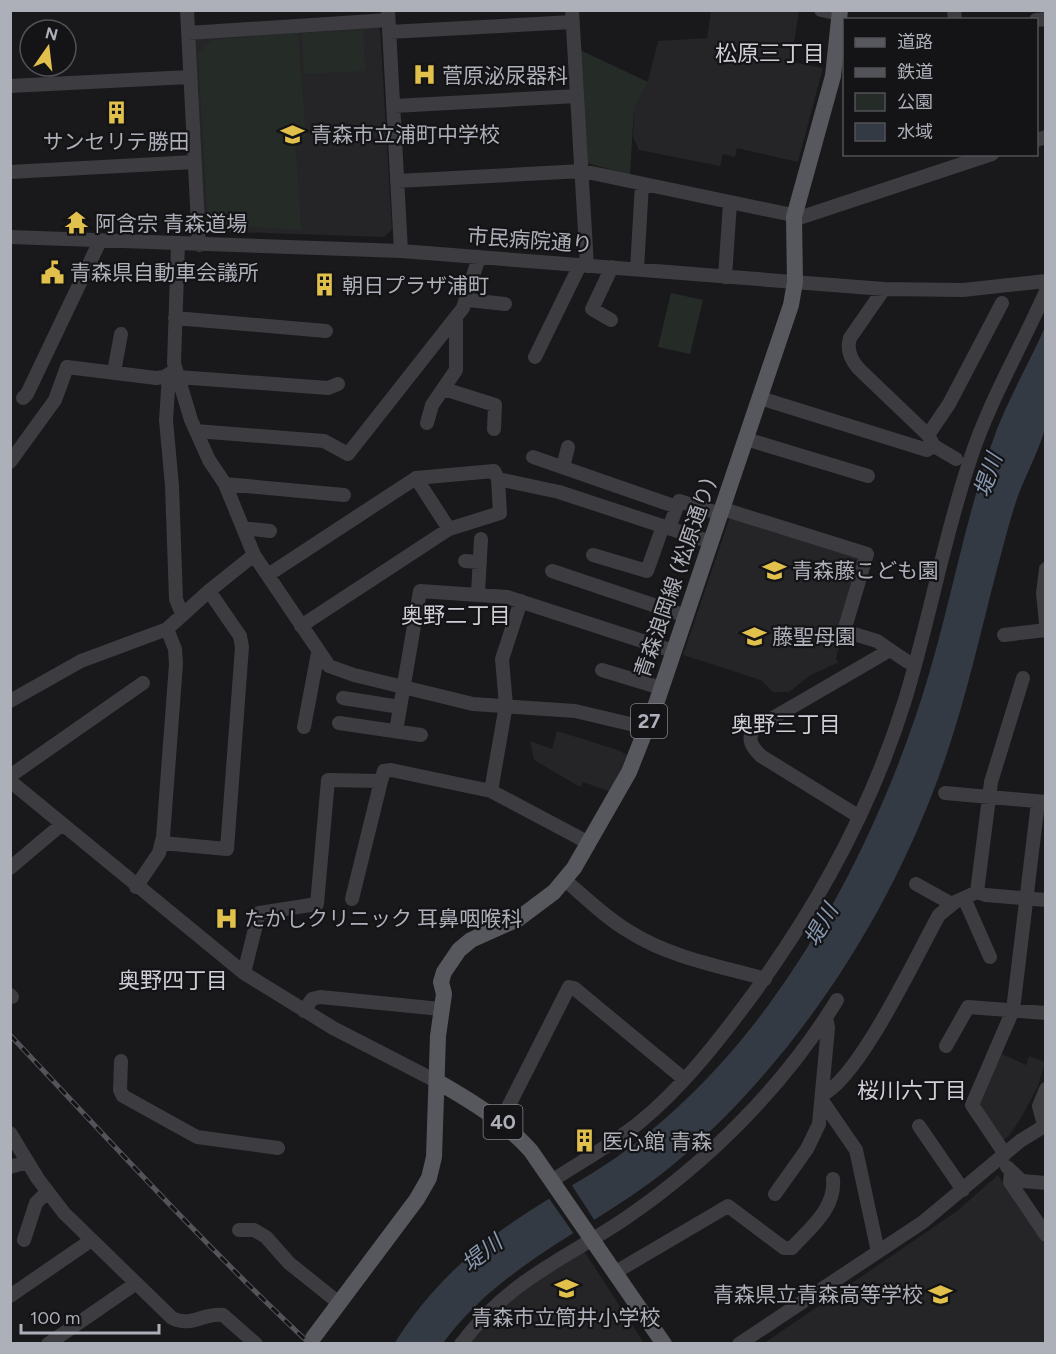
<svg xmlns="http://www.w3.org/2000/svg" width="1056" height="1354" viewBox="0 0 1056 1354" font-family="Figtree,'Noto Sans JP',sans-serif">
<rect width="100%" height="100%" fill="#19191b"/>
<path fill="#252528" d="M711,11H799L791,62L823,68L798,162L737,148L735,157L723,154L720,166L639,150L633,137L634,107L648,81L658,41L707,38Z
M377,23L380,28L392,229L384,237L208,231L204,228L193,39Z
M730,517L862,559L836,659L839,662L811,675L789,692H773L761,680L683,655Z
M557,731L618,750L627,755L611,792L583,782L580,787L534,760L530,741L552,749Z
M998,1052L1026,1065L1029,1056L1045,1062L1038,1086L1021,1118L1008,1137L1002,1140L976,1102Z
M998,1175L1045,1245V1343L763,1344L957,1211Z
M582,1248L644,1343L468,1344L509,1301Z"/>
<path fill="#252c27" d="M363,30L365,71L304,74L302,33Z
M298,33L306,137L295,139L301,230L208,224L198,55L211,40Z
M580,50L648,82L634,107L630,175L587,163Z
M671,293L703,300L690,354L658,347Z"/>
<path fill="#333a43" d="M1045,327C1045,350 1045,373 1045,396C1045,405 1047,417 1045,427C1042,444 1025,477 1018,496C1009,521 1003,548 996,573C980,635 966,698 945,759C893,910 802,1052 681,1158C603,1226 507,1257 443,1343L394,1344C425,1294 467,1253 516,1220C549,1197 584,1180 617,1157C674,1116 726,1063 767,1007C834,916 886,808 921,700C950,611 964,518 997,429C1011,394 1030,361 1045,327Z"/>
<path fill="#19191b" d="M571,1184L595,1221L574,1234L548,1197Z"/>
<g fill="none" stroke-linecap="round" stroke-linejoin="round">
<path stroke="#3c3c41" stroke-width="14" d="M187,10L199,245
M388,10L401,251
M572,10L587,266
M821,10L840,14
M954,10L955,20
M1036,20L1046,19
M389,32L573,22
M188,33L388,20
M10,86L189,77
M394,106L577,96
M1036,140L1046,137
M10,172L194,162
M397,181L582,171L802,217L992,154
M10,237L401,251L884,289L963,290L1046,281
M178,244L174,363L191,420L209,460L225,484L254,555L329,666L354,675L473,704L575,711L647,728
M637,269L642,184
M725,277L730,203
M884,289L850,338C846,350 851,360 859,369L928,435L934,446L956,459
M468,300L505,304
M175,318L326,331
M611,320L592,309L612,267
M535,357L580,265
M114,372L121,334
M169,375L166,420L172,486L176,599L182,614
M178,377L328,388L338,384
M444,389L495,405L494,429
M23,398L27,394L100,241
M760,398L927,450L934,446
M427,423L432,405L456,370V317
M196,431L324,441L348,454L463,308L479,257
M928,435L949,404L1002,303
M746,439L868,476
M533,457L677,507
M10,462L55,400L67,367L156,378L164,377L174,371
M563,467L568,447
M416,478L449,529
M225,484L344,495
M723,509L867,554L844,631L877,641L890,650L754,729C746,740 753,748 761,756L858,816
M243,528L270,531
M669,528L679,501L721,514
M593,555L647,571L663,526
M465,561L480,562
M1046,569L1043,593L1046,623
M552,571L686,616
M268,575L416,478L494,471L498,479L559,492L711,542
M478,593L481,539
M301,626L449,529L500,513L498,479
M1004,635L1046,630
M890,650L908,662
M602,670L661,688
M1023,678L991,782L977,892L986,895L1046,900
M343,698L400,707
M10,701L81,661L167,629L209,591L254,555
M339,723L421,735
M304,727L318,653
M396,731L420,591L507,597L673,651
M10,776L143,683
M10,781L244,973L333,1028L438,1082
M491,791L506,705L502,659L521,601
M945,793L1046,802
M162,843L227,849L242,647L240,636L209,591
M10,868L61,825
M565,880C586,898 606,918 630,932C669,957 720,966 765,979
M916,884L952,904
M136,887L159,853L163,837L176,664L175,649L167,629
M964,898L990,957
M352,899L381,781
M244,973L259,913L317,904L328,780L381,781L384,771L391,770L491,791L589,843
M10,995L12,997
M304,1011L312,999L320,997L441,1009
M946,1046L968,1007L1046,1013
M121,1061L120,1090L123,1096L197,1137L278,1148
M822,1095C860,1077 916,956 939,915L955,902L977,892
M823,1102L856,1150L878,1252
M501,1121L569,987L574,988L684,1079
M1044,1125L1039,1106L1046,1089
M919,1126L963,1190
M10,1133L38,1179L64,1213L172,1318C192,1328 204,1312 223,1315L256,1344
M1005,1154L972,1105L1013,1010L1038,802
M10,1167L28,1162
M1007,1167L1022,1181L1046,1183
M1011,1172L1010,1182L1046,1235
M553,1180C582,1161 613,1144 640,1122C679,1090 712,1049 742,1009C812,916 870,813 905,700C929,622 943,541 969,463C988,403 1021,348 1046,291
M775,1194L807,1149L819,1124L828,1028L826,1017
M239,1230H254L266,1237L289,1263L339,1303
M24,1240L36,1203L47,1192
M614,1273L728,1206L784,1248H792C810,1228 836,1208 833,1179
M10,1296L90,1241
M48,1344L135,1284
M461,1344C510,1279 562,1261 626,1218C709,1161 784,1086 837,1000
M739,1344L923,1222L1020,1141L1046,1125"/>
<path stroke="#57575e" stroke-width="16" d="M438,1082C473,1102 504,1121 531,1151L664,1344
M313,1338L417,1199L429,1178L434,1157L438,1036L444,994L441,982L444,972L459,950L471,940L518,919L554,892L574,868L629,772L656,704L791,305L795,282L794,217L833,76L840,10"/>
<defs>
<path id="rail" d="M10,1035C109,1140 205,1246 310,1344"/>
</defs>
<use href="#rail" stroke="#53545a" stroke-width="5"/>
<use href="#rail" stroke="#141416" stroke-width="3" stroke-dasharray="9" stroke-linecap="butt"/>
</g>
<defs>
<symbol id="hospital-bare" viewBox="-9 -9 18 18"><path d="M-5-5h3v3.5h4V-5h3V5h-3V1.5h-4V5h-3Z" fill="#e1c04b" stroke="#141416" stroke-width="2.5" paint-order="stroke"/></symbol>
<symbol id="building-bare" viewBox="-9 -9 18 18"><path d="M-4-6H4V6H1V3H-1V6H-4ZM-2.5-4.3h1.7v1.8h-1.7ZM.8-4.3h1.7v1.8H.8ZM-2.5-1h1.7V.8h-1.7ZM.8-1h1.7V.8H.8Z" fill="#e1c04b" stroke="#141416" stroke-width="2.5" paint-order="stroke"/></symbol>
<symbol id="school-bare" viewBox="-9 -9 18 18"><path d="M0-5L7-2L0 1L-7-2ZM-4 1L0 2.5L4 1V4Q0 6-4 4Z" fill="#e1c04b" stroke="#141416" stroke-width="2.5" paint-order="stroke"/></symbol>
<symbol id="temple-bare" viewBox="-9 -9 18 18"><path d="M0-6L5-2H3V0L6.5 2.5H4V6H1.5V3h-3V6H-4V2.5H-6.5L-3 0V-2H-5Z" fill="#e1c04b" stroke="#141416" stroke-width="2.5" paint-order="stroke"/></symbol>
<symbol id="civic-bare" viewBox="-9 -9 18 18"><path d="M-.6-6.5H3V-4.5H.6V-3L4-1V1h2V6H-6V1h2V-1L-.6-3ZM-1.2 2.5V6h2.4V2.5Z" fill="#e1c04b" stroke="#141416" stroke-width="2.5" paint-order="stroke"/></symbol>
</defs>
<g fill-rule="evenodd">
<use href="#hospital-bare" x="408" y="58" width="33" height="33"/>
<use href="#building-bare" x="100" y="96" width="33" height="33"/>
<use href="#school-bare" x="276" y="118" width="33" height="33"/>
<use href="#temple-bare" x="60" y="206" width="33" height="33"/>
<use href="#civic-bare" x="36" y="256" width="33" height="33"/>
<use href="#building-bare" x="308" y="268" width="33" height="33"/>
<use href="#school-bare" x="758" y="554" width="33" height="33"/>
<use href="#school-bare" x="738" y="620" width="33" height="33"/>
<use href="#hospital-bare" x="210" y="902" width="33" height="33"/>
<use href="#building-bare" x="568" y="1124" width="33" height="33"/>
<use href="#school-bare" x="550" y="1272" width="33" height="33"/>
<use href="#school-bare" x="924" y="1278" width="33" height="33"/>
</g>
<g text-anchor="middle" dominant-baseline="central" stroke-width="4.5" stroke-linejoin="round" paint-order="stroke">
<g fill="#141416" stroke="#7f8088" stroke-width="1.5">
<rect x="631" y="704" width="36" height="34" rx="4.5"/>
<rect x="483.5" y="1105" width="39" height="34" rx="4.5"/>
</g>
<g font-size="20" font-weight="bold" fill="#adafb9">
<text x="649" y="721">27</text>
<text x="503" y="1122">40</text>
</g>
<g font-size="21" fill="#adafb9" stroke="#141416" text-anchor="start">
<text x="442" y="75">菅原泌尿器科</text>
<text x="311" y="134">青森市立浦町中学校</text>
<text x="116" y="141" text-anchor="middle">サンセリテ勝田</text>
<text x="95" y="223">阿含宗 青森道場</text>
<text x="70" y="272">青森県自動車会議所</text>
<text x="342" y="285">朝日プラザ浦町</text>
<text x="792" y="570">青森藤こども園</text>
<text x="772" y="636">藤聖母園</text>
<text x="244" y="918">たかしクリニック 耳鼻咽喉科</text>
<text x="602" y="1141">医心館 青森</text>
<text x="923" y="1294" text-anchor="end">青森県立青森高等学校</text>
<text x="566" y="1317" text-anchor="middle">青森市立筒井小学校</text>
</g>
<g font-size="21" fill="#adafb9" stroke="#141416">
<text transform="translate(530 240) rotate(4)">市民病院通り</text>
<text transform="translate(675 578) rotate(-71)">青森浪岡線 (松原通り)</text>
</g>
<g font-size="22" fill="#cdced6" stroke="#141416">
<text x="770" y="53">松原三丁目</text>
<text x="456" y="615">奥野二丁目</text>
<text x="786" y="724">奥野三丁目</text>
<text x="173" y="980">奥野四丁目</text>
<text x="912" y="1090">桜川六丁目</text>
</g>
<g font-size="22" font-style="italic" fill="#8798b0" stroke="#141416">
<text transform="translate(988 475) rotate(-71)">堤川</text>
<text transform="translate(821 925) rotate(-60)">堤川</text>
<text transform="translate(482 1253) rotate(-38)">堤川</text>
</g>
</g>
<rect width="1056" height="1354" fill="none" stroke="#adafb9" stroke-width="24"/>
<rect x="843" y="18" width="195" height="138" fill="#141416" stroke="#515257" stroke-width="1.5"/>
<rect x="855" y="38" width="30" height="9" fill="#57575e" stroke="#515257" stroke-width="1.5"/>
<text x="897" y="48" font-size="18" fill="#adafb9">道路</text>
<rect x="855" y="68" width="30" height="9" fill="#53545a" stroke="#515257" stroke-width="1.5"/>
<text x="897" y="78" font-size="18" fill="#adafb9">鉄道</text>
<rect x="855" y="93" width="30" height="18" fill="#252c27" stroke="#515257" stroke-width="1.5"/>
<text x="897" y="108" font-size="18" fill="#adafb9">公園</text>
<rect x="855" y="123" width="30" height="18" fill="#333a43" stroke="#515257" stroke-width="1.5"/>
<text x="897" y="138" font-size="18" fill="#adafb9">水域</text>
<g transform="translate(48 48) rotate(14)"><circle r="28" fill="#141416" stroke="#515257" stroke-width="1.5"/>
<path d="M0-4.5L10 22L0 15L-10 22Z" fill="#e1c04b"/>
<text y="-9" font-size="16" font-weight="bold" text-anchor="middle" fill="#adafb9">N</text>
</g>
<path d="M21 1324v9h138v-9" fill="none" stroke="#adafb9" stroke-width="3"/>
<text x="30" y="1324" font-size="18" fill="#adafb9" stroke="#141416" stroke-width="4.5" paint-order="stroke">100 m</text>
</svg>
